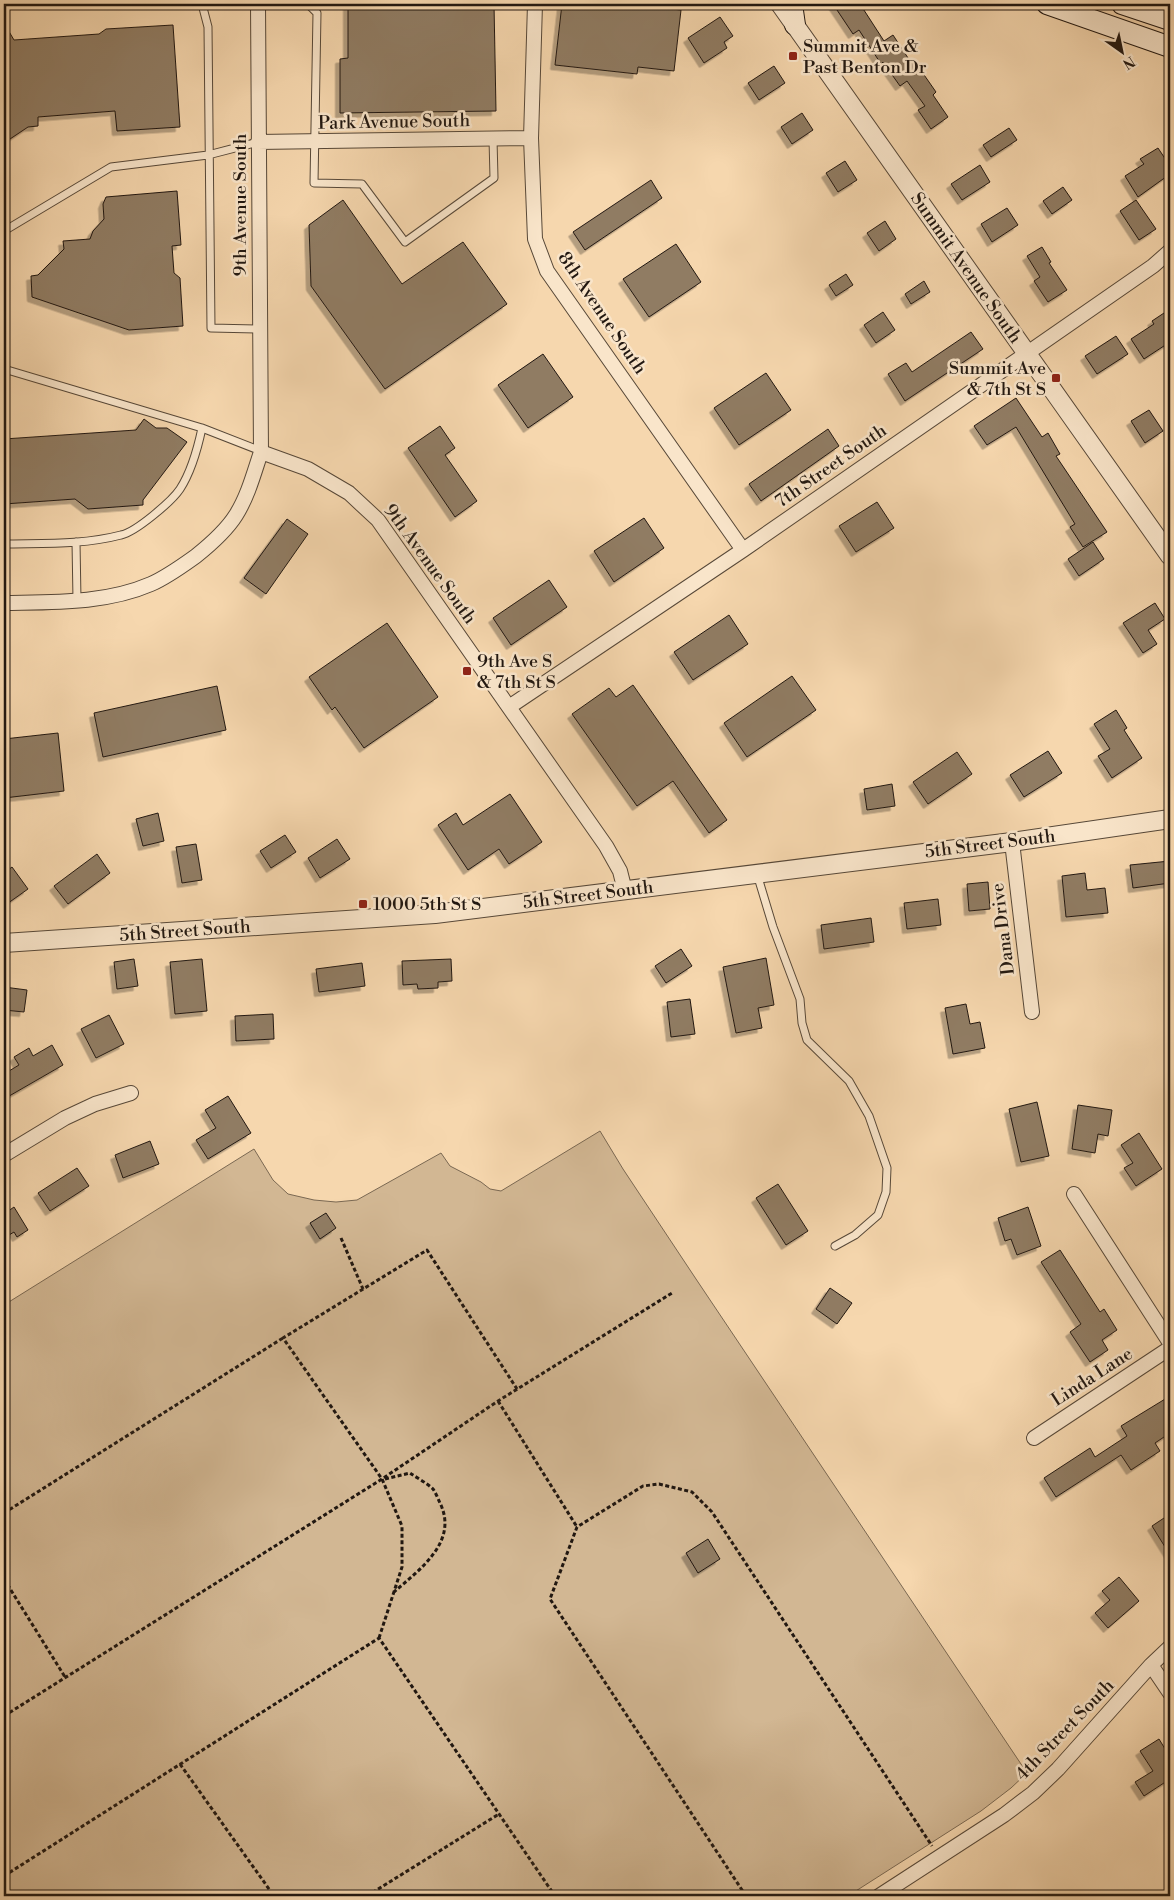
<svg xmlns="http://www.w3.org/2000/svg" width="1174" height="1900" viewBox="0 0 1174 1900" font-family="'Libre Bodoni',serif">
<defs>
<filter id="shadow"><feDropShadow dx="-4.5" dy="4.5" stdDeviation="0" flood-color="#0004"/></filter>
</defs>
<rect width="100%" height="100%" fill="#f6d7ae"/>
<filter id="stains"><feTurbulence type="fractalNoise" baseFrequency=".004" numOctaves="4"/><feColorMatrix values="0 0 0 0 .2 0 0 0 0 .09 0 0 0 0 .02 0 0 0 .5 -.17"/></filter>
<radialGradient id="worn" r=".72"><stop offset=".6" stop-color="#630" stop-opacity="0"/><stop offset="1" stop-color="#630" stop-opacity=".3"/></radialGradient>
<path fill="#d2b793" stroke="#7a6852" d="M600,1131L623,1169L696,1279L1027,1773L1011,1788L981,1811L848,1896H4V1305L254,1149L273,1180L288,1194L314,1200L336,1202L357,1200L441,1153L450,1166L481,1182L490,1189L501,1191Z"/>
<path fill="#907b63" stroke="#221811" filter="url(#shadow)" d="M348,4H494L496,111L340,113V59L348,58Z
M562,4H625L681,10L674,71L638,67L637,74L555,65Z
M833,4H860L884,41L893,35L910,61L913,59L936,92L933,95L948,117L931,129L918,110L925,106L907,81L900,86L883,62L881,64L859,30L853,34Z
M720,17L733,36L724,42L727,48L704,63L688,38Z
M4,23L14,40L99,34L106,29L173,25L180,127L117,131L115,111L38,117V126L28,127L4,143Z
M774,66L785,83L759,100L748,83Z
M802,113L813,130L792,144L781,127Z
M1009,128L1017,140L991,157L983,145Z
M1158,148L1170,166V174L1138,197L1125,176L1144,164L1140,159Z
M845,161L857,180L838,192L826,173Z
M980,165L990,182L962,200L951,184Z
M651,180L662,198L585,250L573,232Z
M1063,187L1072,200L1052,214L1043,201Z
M177,191L181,245L172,246L174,273L180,278L183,326L129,330L32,297L31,276L38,275L64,249L63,241L90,239L93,231L104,219L103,204L106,197Z
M343,200L402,284L463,242L507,304L385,389L311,286L309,225Z
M1136,200L1156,229L1139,240L1120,211Z
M1007,208L1018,225L992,242L981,224Z
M885,221L896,239L879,251L867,233Z
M676,244L701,282L649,317L623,279Z
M1042,247L1051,262L1049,263L1067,290L1048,302L1034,281L1040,277L1027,256Z
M846,274L853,285L836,296L829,285Z
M924,281L930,292L911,304L905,294Z
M1170,309V342L1144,359L1131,339L1154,324L1152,321Z
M883,312L895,330L876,343L864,325Z
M971,332L983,349L905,401L888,374L906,363L912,372Z
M1116,336L1128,354L1097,374L1085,356Z
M543,354L573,397L528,428L498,385Z
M766,373L791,410L739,445L714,408Z
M1016,398L1042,437L1048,433L1060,454L1056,456L1107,532L1083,547L1070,527L1075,524L1016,427L987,445L974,426Z
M1149,410L1163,431L1145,443L1131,421Z
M144,419L156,428H167L187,442L143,500V505L88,509L75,499L4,504V439L136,430Z
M440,426L455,448L445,455L477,501L455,517L408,448Z
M828,429L839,446L761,501L749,484Z
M877,502L894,528L856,552L839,526Z
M644,518L664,548L614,582L594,551Z
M287,519L308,534L266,594L244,578Z
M1093,542L1104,559L1079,576L1068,559Z
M549,580L567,607L511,645L493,618Z
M1155,603L1165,619L1148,630L1157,644L1143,653L1123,623Z
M729,615L748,644L693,680L674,652Z
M387,623L438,697L364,748L335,707L332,710L309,677Z
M792,676L816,710L747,757L724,723Z
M633,685L727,820L709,833L673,781L637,806L572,714L609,688L616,697Z
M217,686L226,730L103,757L94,713Z
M1116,710L1127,728L1124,730L1142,758L1112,778L1098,756L1110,749L1094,724Z
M58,733L64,791L4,798V739Z
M1048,751L1062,773L1024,797L1010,775Z
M957,752L972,774L928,804L913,782Z
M892,784L895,806L867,810L864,789Z
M510,794L542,842L509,864L499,849L468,870L438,825L456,813L463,825Z
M158,813L164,841L143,846L136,819Z
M285,835L296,852L271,868L260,851Z
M337,839L350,859L320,878L308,858Z
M196,844L202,880L182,883L176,847Z
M97,854L110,873L68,904L54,886Z
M1170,861V883L1133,888L1130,865Z
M12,867L28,889L4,906V873Z
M1085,873L1087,890L1105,888L1108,913L1066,917L1062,876Z
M988,882L990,909L969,911L967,884Z
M938,899L941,925L907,929L904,903Z
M871,918L874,942L824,949L821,925Z
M681,949L692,966L666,983L655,966Z
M766,958L774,1005L758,1008L762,1028L736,1033L723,967Z
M134,959L138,986L117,989L114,962Z
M202,959L207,1011L175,1014L170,962Z
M451,959L452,981L438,982V988L418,989L417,984L403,985L402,961Z
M362,963L365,986L319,992L316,969Z
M4,987L27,990L24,1012L4,1010Z
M690,999L695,1034L671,1037L667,1002Z
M966,1004L970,1024L980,1022L985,1048L953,1054L945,1008Z
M273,1014L274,1039L236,1041L235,1016Z
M109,1015L124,1044L96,1058L81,1029Z
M52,1045L63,1065L4,1099V1074L19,1065L14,1057L29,1048L33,1056Z
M228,1096L251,1133L208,1159L196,1140L216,1128L205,1110Z
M1037,1102L1049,1156L1021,1162L1009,1109Z
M1078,1105L1112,1110L1108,1136L1098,1134L1095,1153L1072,1149Z
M1139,1133L1162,1169L1136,1186L1124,1168L1133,1163L1121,1145Z
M150,1141L159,1164L123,1178L115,1155Z
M77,1168L89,1186L50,1211L38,1193Z
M778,1184L808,1231L786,1245L756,1198Z
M14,1207L28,1230L17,1237L14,1232L4,1238V1214Z
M1028,1207L1041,1246L1017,1255L1011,1239L1005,1241L998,1218Z
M326,1213L336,1228L320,1239L310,1223Z
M1060,1250L1100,1312L1104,1309L1117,1330L1102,1340L1108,1350L1090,1362L1070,1332L1081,1324L1041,1262Z
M830,1288L852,1303L837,1324L816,1309Z
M1170,1396V1433L1155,1443L1160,1451L1131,1470L1121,1455L1056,1497L1044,1478L1090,1448L1095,1457L1127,1436L1121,1426Z
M1170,1514V1555L1152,1526Z
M708,1539L720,1559L698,1573L686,1553Z
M1119,1577L1139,1601L1108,1628L1095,1613L1110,1600L1102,1591Z
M1159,1739L1170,1757V1779L1144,1796L1135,1782L1153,1771L1140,1751Z"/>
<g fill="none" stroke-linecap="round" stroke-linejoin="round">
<defs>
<path id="service" d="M4,4H33
M33,4H43
M202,4L208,27L211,328L260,329
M308,4L317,13L314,183L362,184L405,242L494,178L493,139
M4,231L111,167L208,155L258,142
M4,369L202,428L261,451
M76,542L77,600
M4,544C42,543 83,545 121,535C136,532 172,501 180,489C191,472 198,447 202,428
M757,874L773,927L800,999L802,1023L807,1040L849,1081L869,1116L887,1168L886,1192L878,1215L855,1235L835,1246"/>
<path id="minor" d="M535,4L531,138L535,239L547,271L743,550
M258,142L531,138
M261,452L308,469L349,493L378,520L606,846L620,871L625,891
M4,603C52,602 105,604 151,584C167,577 182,566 196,556C211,544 226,531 236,515C248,496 254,473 261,452L258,4
M509,707L743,550L1153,266L1170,251
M1012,842L1032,1012
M4,1155L65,1118L95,1104L131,1093
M1074,1194L1170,1343
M1034,1438L1170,1348
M1151,1665L1170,1693
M879,1896L1004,1815L1033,1793L1058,1769L1151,1665L1170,1647"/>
<path id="tertiary" d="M780,4L1170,556
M4,943L435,914L1012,842L1170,819"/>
<path id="secondary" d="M792,4L795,25
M1047,4L1170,47
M1122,4L1170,20"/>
</defs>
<use href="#service" stroke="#574838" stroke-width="9"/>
<use href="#minor" stroke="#574838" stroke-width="16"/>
<use href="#tertiary" stroke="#574838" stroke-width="20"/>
<use href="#secondary" stroke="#221811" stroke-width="22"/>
<path stroke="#221811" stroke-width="3" stroke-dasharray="4 2.5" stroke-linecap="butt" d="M341,1238L363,1289
M498,1401L577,1527
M385,1479L410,1473C417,1478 427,1483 433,1489C436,1493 438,1499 440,1503C459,1542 419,1570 394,1592
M4,1513L283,1338
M4,1579L65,1677
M379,1638L402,1567V1526L382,1479L498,1401L672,1293
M4,1716L382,1479L283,1338L427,1250L517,1389
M180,1764L274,1896
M4,1876L379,1638L555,1896
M367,1896L499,1814
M746,1896L550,1599L577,1527L643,1486L659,1484L692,1492L712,1512L932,1846"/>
<use href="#service" stroke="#f9e5ca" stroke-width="7"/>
<use href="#minor" stroke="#f9e5ca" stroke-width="14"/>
<use href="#tertiary" stroke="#f9e5ca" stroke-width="18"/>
<use href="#secondary" stroke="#f9e5ca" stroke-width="20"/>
</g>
<g fill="#8f2418" stroke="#f9e5ca" stroke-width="2">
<rect x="788" y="51" width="10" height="10" rx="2.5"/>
<rect x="1051" y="373" width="10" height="10" rx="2.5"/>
<rect x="462" y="666" width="10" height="10" rx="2.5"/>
<rect x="358" y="899" width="10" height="10" rx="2.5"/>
</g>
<g text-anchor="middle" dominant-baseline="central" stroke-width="5" stroke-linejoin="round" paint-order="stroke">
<g font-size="18" fill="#221811" stroke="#f9e5ca" text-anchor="start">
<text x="803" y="46">Summit Ave &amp;<tspan x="803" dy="21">Past Benton Dr</tspan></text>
<text x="1046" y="368" text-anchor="end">Summit Ave<tspan x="1046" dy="21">&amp; 7th St S</tspan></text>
<text x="477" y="661">9th Ave S<tspan x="477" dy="21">&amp; 7th St S</tspan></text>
<text x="373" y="904">1000 5th St S</text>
</g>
<g font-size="18" fill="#221811" stroke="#f9e5ca">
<text transform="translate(394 122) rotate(-1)">Park Avenue South</text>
<text transform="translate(240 205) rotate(-90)">9th Avenue South</text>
<text transform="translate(966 268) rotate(55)">Summit Avenue South</text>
<text transform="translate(602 313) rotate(56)">8th Avenue South</text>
<text transform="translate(831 466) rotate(-35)">7th Street South</text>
<text transform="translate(430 564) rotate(54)">9th Avenue South</text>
<text transform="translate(990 844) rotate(-7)">5th Street South</text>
<text transform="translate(588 895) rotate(-7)">5th Street South</text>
<text transform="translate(1003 929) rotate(-97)">Dana Drive</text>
<text transform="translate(185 931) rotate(-4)">5th Street South</text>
<text transform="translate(1092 1377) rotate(-33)">Linda Lane</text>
<text transform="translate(1065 1730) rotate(-46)">4th Street South</text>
</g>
</g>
<rect width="1174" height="1900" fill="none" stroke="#f6d7ae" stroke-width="20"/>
<rect x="5" y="5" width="1164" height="1890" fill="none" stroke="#221811" stroke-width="2.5"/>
<rect x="10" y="10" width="1154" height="1880" fill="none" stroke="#221811"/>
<g transform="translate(1122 52) rotate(147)" stroke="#f9e5ca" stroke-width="4" paint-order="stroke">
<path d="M0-4L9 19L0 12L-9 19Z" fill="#221811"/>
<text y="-8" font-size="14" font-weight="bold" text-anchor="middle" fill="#221811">N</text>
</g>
<rect width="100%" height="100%" filter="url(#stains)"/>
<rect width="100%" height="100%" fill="url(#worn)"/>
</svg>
